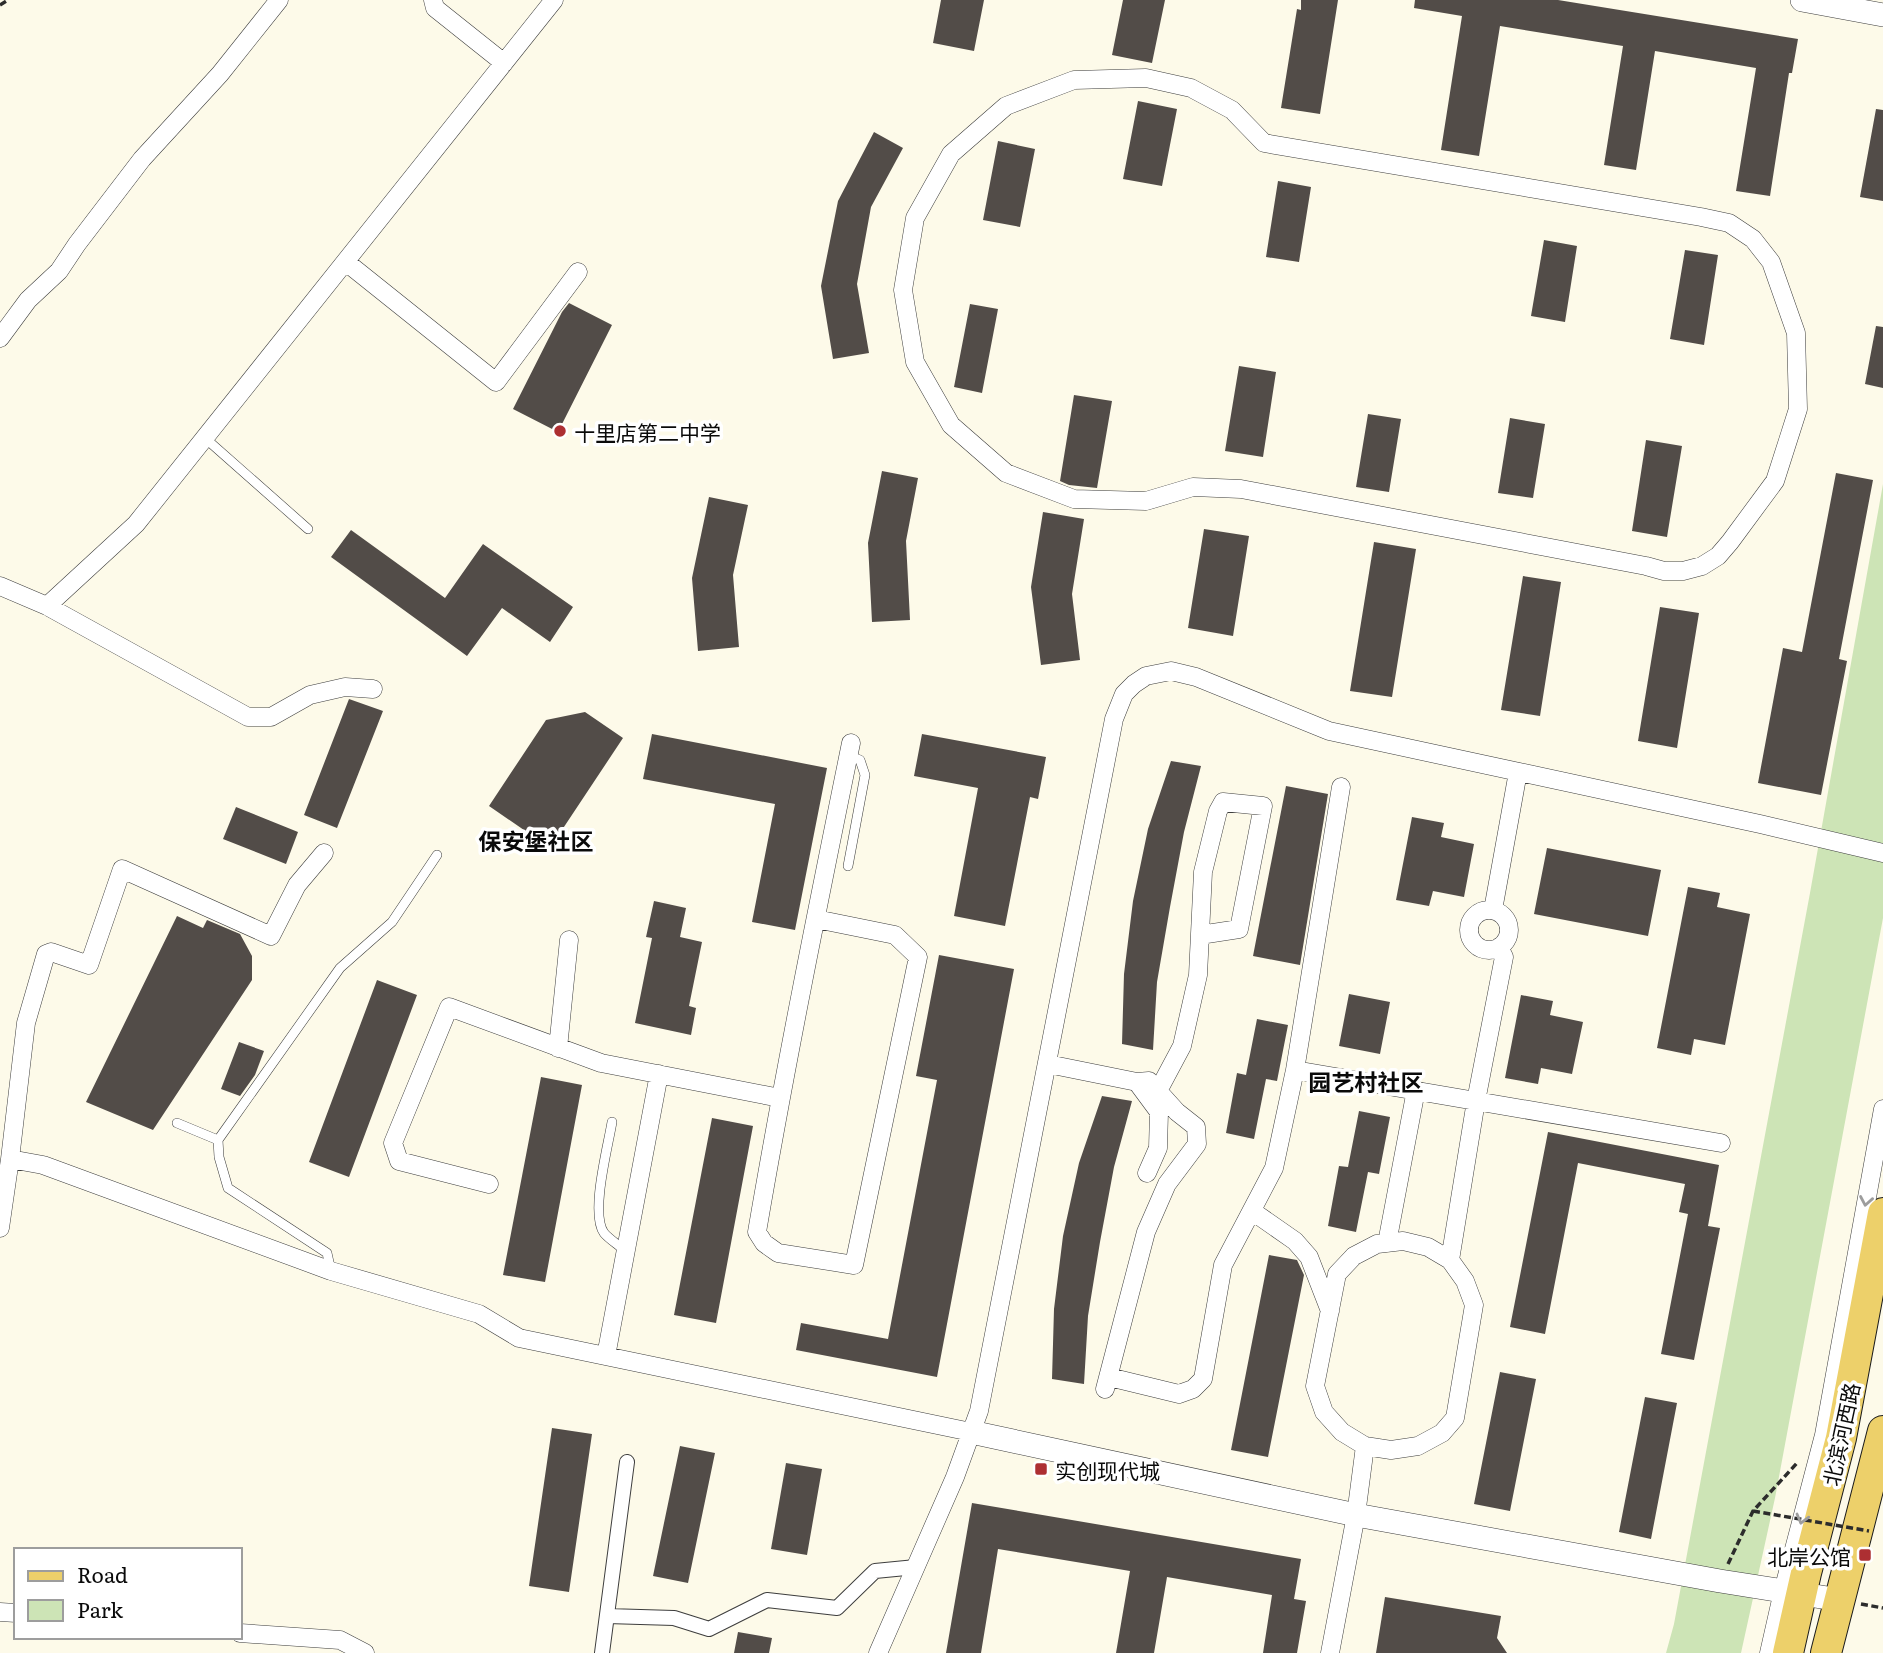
<svg xmlns="http://www.w3.org/2000/svg" width="1883" height="1653" viewBox="0 0 1883 1653" font-family="Literata,'Noto Sans SC',serif">
<rect width="100%" height="100%" fill="#fdfae9"/>
<path fill="#cde4b6" d="M1883,484V918L1775,1498L1741,1653H1666L1674,1624L1810,893Z"/>
<path fill="#524c48" d="M941,0H984L974,51L933,43Z
M1123,0H1165L1152,63L1112,55Z
M1301,0H1338L1320,114L1281,108L1297,9L1301,10Z
M1415,0H1558L1798,39L1792,73H1789L1770,196L1736,191L1756,68L1655,51L1636,170L1604,165L1623,46L1500,26L1479,156L1441,150L1462,16L1414,8Z
M1138,101L1177,109L1162,186L1123,179Z
M1876,109L1883,110V201L1860,197Z
M874,132L903,148L871,207L857,284L869,353L833,359L821,286L838,201Z
M998,141L1035,149L1020,227L983,220Z
M1278,181L1311,187L1299,262L1266,257Z
M1544,240L1577,246L1565,322L1531,316Z
M1685,250L1718,255L1704,345L1670,339Z
M569,303L612,325L558,432L513,409L562,312Z
M970,304L998,309L982,393L954,387Z
M1876,326L1883,327V388L1865,384Z
M1239,366L1276,372L1263,457L1225,451Z
M1074,395L1112,401L1097,488L1069,485L1060,481Z
M1368,414L1401,419L1389,492L1356,487Z
M1510,418L1545,424L1533,498L1498,493Z
M1646,440L1682,446L1667,537L1632,531Z
M882,471L918,478L906,541L910,620L872,622L868,543Z
M1836,473L1873,480L1839,659L1847,661L1821,795L1758,783L1783,648L1802,652Z
M709,497L748,505L733,575L739,647L698,651L692,578Z
M1043,512L1084,519L1072,594L1080,660L1041,665L1031,587Z
M1204,529L1249,536L1233,636L1188,628Z
M351,530L445,598L483,544L573,607L550,642L502,608L467,656L331,557Z
M1374,542L1416,549L1392,697L1350,691Z
M1523,576L1561,582L1540,716L1501,710Z
M1660,607L1699,613L1677,748L1638,741Z
M349,699L383,711L337,828L304,815Z
M585,712L623,738L550,848L489,806L546,720Z
M652,734L827,768L795,930L752,922L775,804L643,779Z
M922,734L1046,757L1038,799L1030,797L1005,926L954,916L978,788L914,776Z
M1171,761L1201,766L1184,832L1170,907L1157,982L1153,1050L1122,1044L1124,974L1133,901L1148,829Z
M1286,786L1328,794L1300,965L1253,956Z
M236,807L298,832L286,864L223,839Z
M1412,817L1444,823L1441,837L1474,844L1464,897L1433,891L1429,906L1396,900Z
M1547,848L1661,870L1648,936L1534,914Z
M1688,887L1720,893L1717,907L1750,914L1725,1045L1694,1039L1691,1055L1657,1048Z
M654,901L686,908L680,937L702,942L689,1006L696,1008L691,1035L635,1023L652,938L646,937Z
M177,916L203,928L207,920L240,934L252,956V980L153,1130L86,1102Z
M939,955L1014,969L937,1377L796,1350L801,1323L888,1339L937,1080L916,1076Z
M377,980L417,995L349,1177L309,1162Z
M1349,994L1390,1002L1380,1054L1339,1046Z
M1521,995L1553,1001L1550,1015L1583,1022L1572,1074L1541,1068L1538,1084L1505,1078Z
M1257,1019L1288,1025L1277,1081L1266,1079L1254,1139L1226,1133L1237,1073L1246,1075Z
M239,1042L264,1051L255,1075L240,1096L221,1089Z
M541,1077L582,1085L545,1282L503,1275Z
M1102,1096L1132,1101L1114,1167L1100,1242L1088,1316L1084,1384L1052,1379L1054,1309L1063,1236L1079,1163Z
M1359,1111L1390,1117L1379,1174L1368,1172L1356,1232L1328,1226L1339,1166L1348,1167Z
M712,1118L753,1126L716,1323L674,1315Z
M1548,1132L1719,1165L1708,1226L1720,1228L1694,1360L1661,1354L1688,1214L1679,1212L1685,1184L1578,1163L1545,1334L1510,1327Z
M1269,1255L1297,1260L1304,1275L1268,1457L1231,1450Z
M1500,1372L1536,1379L1510,1511L1474,1504Z
M1645,1397L1677,1403L1651,1539L1619,1532Z
M552,1428L592,1434L569,1592L529,1586Z
M680,1446L715,1453L688,1583L653,1576Z
M786,1463L822,1469L807,1555L771,1549Z
M972,1503L1301,1559L1294,1599L1306,1601L1297,1653H1263L1272,1595L1167,1577L1154,1653H1116L1130,1571L998,1549L981,1653H946Z
M1385,1597L1501,1616L1497,1638L1507,1653H1376Z
M738,1632L772,1638L769,1653H734Z"/>
<g fill="none" stroke-linecap="round" stroke-linejoin="round">
<defs>
<path id="service" d="M205,438L308,529
M848,755L860,760L865,775L848,866
M612,1122C608,1147 590,1213 604,1233C610,1240 619,1245 625,1251
M177,1123L218,1140
M331,1271L327,1253L228,1188L219,1157L218,1140L340,968L392,922L437,855"/>
<path id="pedestrian" d="M607,1616L674,1618L709,1629L767,1600L837,1608L875,1571L916,1567
M602,1653L627,1462"/>
<path id="minor" d="M433,0L435,8L504,63
M1146,78L1191,88L1232,110L1264,143L1701,217L1729,223L1753,239L1771,262L1796,333L1798,409L1775,481L1730,542L1718,556L1702,566L1683,571H1664L1646,566L1241,489L1193,487L1146,501L1074,499L1006,473L951,425L915,362L903,290L915,218L951,154L1006,106L1074,80Z
M346,262L496,382L578,272
M0,338L28,300L59,271L77,244L142,159L220,74L279,0
M0,586L47,606L248,717H271L310,695L345,687L373,689
M47,606L136,524L554,0
M1493,910L1518,772
M1469 930a20 20 0 1 1 40 0a20 20 0 1 1-40 0Z
M816,919L895,935L918,957L854,1265L778,1253L764,1243L757,1232C785,1068 818,905 851,743
M558,1048L569,940
M1048,1064L1137,1082L1149,1081L1177,1112L1196,1127L1197,1144L1167,1184L1146,1232L1105,1389
M1295,1070L1721,1143
M1139,1085L1159,1112L1158,1148L1147,1173
M1158,1091L1182,1046L1198,975L1203,872L1218,811L1223,802L1263,806L1239,929L1200,935
M10,1159L43,1165L331,1271L479,1314L519,1338L971,1432
M489,1184L399,1161L393,1143L449,1007L601,1063L780,1098
M1252,1211L1295,1241L1309,1257L1330,1311
M0,1228L10,1159L26,1023L46,954L51,952L89,965L122,869L271,936L297,885L324,853
M1403,1241L1428,1247L1450,1260L1465,1281L1474,1305L1455,1418L1442,1433L1418,1446L1391,1450L1365,1446L1342,1432L1324,1412L1315,1386L1337,1274L1354,1256L1377,1244Z
M1387,1243L1416,1090
M1450,1260L1476,1101L1504,957L1499,947
M606,1356L659,1074
M1109,1377L1179,1394L1193,1389L1203,1379L1223,1265L1274,1168L1295,1070L1341,787
M0,1612L16,1613
M240,1633L340,1640L365,1653
M878,1653L955,1477L979,1411L1114,719L1124,694L1134,684L1146,676L1171,671L1196,677L1329,731L1760,824L1883,853
M1330,1653L1356,1515L1365,1446
M1769,1653L1783,1591L1824,1435L1883,1109"/>
<path id="tertiary" d="M1802,0L1883,15
M971,1432L1356,1515L1720,1581L1840,1600"/>
<path id="primary" d="M1788,1653L1806,1573L1841,1438L1883,1213
M1826,1653L1883,1431"/>
</defs>
<use href="#service" stroke="#3d3d3d" stroke-width="10"/>
<use href="#pedestrian" stroke="#3d3d3d" stroke-width="16"/>
<use href="#minor" stroke="#3d3d3d" stroke-width="19"/>
<use href="#tertiary" stroke="#3d3d3d" stroke-width="24"/>
<use href="#primary" stroke="#1b1b1b" stroke-width="32"/>
<path stroke="#2c2c2c" stroke-width="3.5" stroke-dasharray="7 3.5" stroke-linecap="butt" d="M0,5L8,0
M1728,1564L1753,1511L1798,1462
M1861,1604L1883,1608"/>
<use href="#service" stroke="#fff" stroke-width="9"/>
<use href="#pedestrian" stroke="#fff" stroke-width="14"/>
<use href="#minor" stroke="#fff" stroke-width="18"/>
<use href="#tertiary" stroke="#fff" stroke-width="23"/>
<use href="#primary" stroke="#edd06a" stroke-width="30"/>
<path stroke="#2c2c2c" stroke-width="3.5" stroke-dasharray="7 3.5" stroke-linecap="butt" d="M1753,1511L1869,1531"/>
</g>
<defs><path id="oneway-chevron" d="M-2-3.5L2.5 0L-2 3.5" fill="none" stroke-width="1.6" stroke-linecap="round" stroke-linejoin="round" transform="scale(1.75)"/></defs>
<g stroke="#9d9d9d">
<use href="#oneway-chevron" transform="translate(1866 1201) rotate(100)"/>
<use href="#oneway-chevron" transform="translate(1802 1519) rotate(105)"/>
</g>
<g fill="#ad2f32" stroke="#fff" stroke-width="2.5">
<circle cx="560" cy="431" r="7"/>
<rect x="1034" y="1462" width="14" height="14" rx="3.5"/>
<rect x="1858" y="1548" width="14" height="14" rx="3.5"/>
</g>
<g text-anchor="middle" dominant-baseline="central" stroke-width="7" stroke-linejoin="round" paint-order="stroke">
<g font-size="21" fill="#0a0a0a" stroke="#fff" text-anchor="start">
<text x="574" y="431">十里店第二中学</text>
<text x="1055" y="1469">实创现代城</text>
<text x="1851" y="1555" text-anchor="end">北岸公馆</text>
</g>
<g font-size="21" fill="#0a0a0a" stroke="#fff">
<text transform="translate(1840 1434) rotate(-78)">北滨河西路</text>
</g>
<g font-size="23" font-weight="bold" fill="#0a0a0a" stroke="#fff">
<text x="536" y="840">保安堡社区</text>
<text x="1366" y="1081">园艺村社区</text>
</g>
</g>
<rect x="14" y="1548" width="228" height="91" fill="#ffffff" stroke="#9d9d9d" stroke-width="2"/>
<rect x="28" y="1571" width="35" height="10" fill="#edd06a" stroke="#9d9d9d" stroke-width="2"/>
<text x="77" y="1583" font-size="21" fill="#0a0a0a">Road</text>
<rect x="28" y="1600" width="35" height="21" fill="#cde4b6" stroke="#9d9d9d" stroke-width="2"/>
<text x="77" y="1618" font-size="21" fill="#0a0a0a">Park</text>
</svg>
